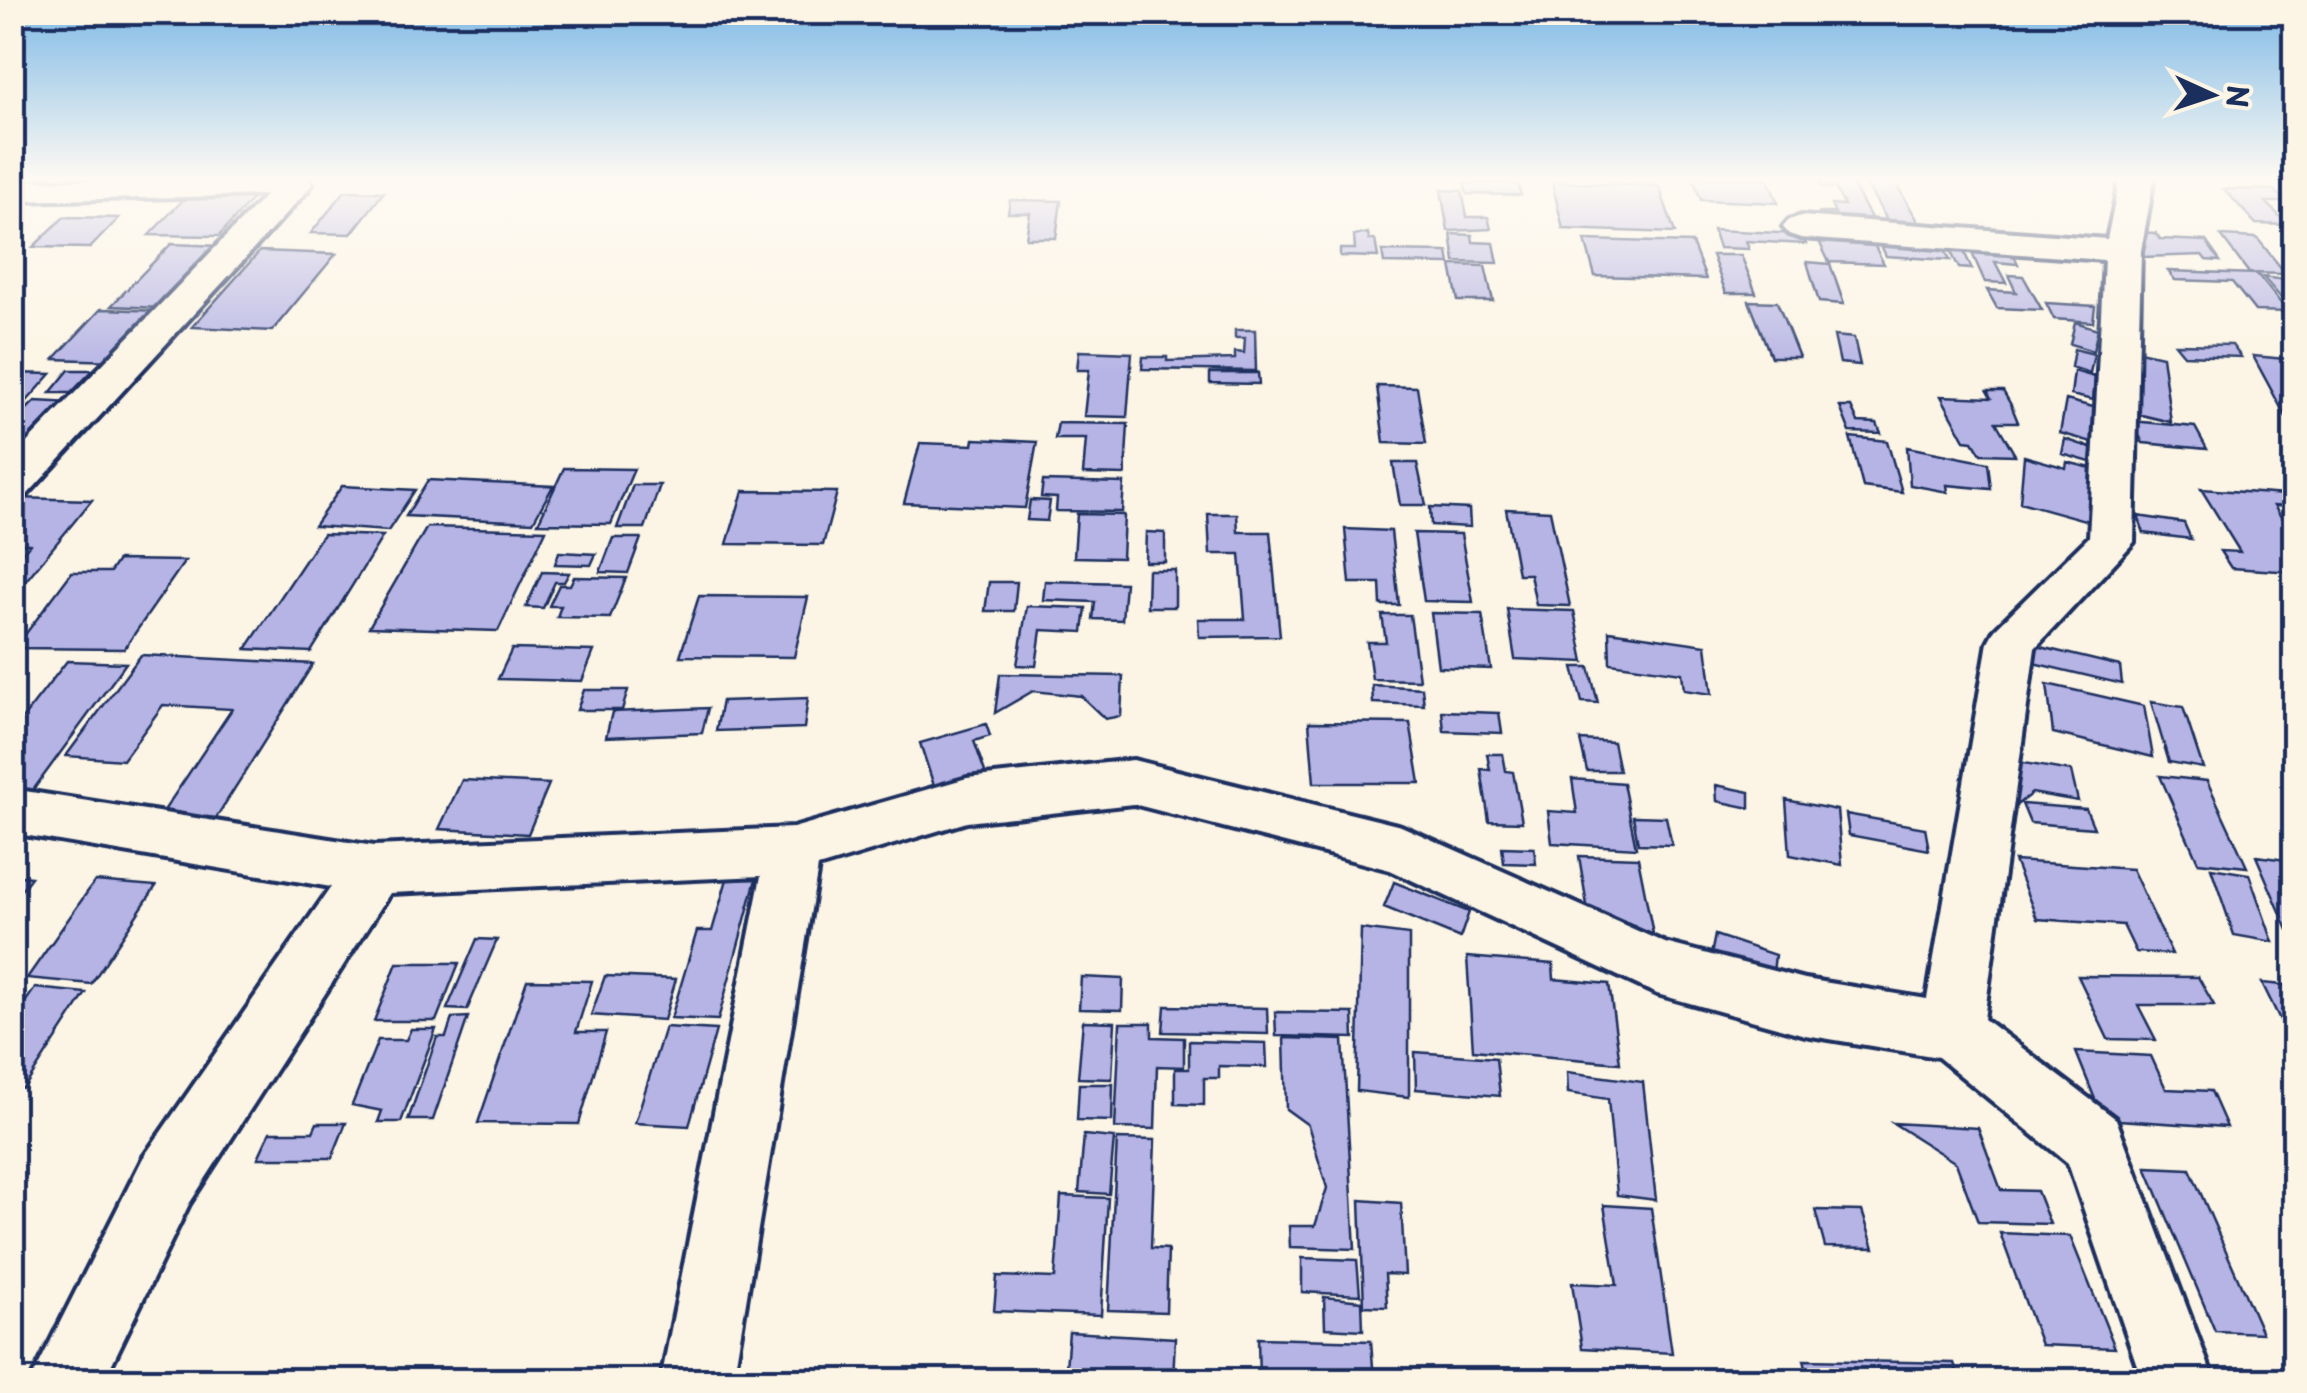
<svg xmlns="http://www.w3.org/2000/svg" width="2307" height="1393" viewBox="0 0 2307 1393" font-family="'Playpen Sans',sans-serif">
<rect width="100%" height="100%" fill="#fcf5e5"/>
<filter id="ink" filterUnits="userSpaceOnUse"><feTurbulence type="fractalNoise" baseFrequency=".01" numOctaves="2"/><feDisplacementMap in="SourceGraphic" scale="20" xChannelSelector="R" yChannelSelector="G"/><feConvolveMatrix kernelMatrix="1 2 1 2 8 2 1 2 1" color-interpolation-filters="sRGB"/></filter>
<g filter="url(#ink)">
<path fill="#b6b4e5" stroke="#1b2f5e" stroke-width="2.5" d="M1693,178H1767L1778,203L1701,200Z
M1818,178H1849L1877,229L1827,227L1820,213H1835L1831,205H1844L1835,188L1822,187Z
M1863,178H1954L1956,180L1893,179L1921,226L1890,225Z
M1552,182L1659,186L1675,233L1563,229Z
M1464,183L1518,184L1521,195L1467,194Z
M2224,189L2274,190L2285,202H2266L2288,225L2256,224Z
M1441,190L1462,191L1467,217H1488L1491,229L1448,231Z
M345,191L384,192L351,234L311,233Z
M186,197L253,198L219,236L149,235Z
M1010,200L1061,201L1056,238H1026L1030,213H1008Z
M64,217L119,218L90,248L33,247Z
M1713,230L1801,234L1806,244L1746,241L1749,249L1719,248Z
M2136,232L2156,233L2160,239L2206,241L2220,261L2206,260L2202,255L2143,257L2133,244L2145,245Z
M1368,233L1369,240H1375L1378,257L1340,256V249H1355L1354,236Z
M1451,234L1472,235L1473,242L1494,243L1498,263L1455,262Z
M1816,235L1870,237L1884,264L1829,262Z
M2221,236L2257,238L2286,274L2249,273Z
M1878,239L1940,242L1950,260L1886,256Z
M1585,240L1692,243L1706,279L1595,276Z
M1946,242L1960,243L1972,269L1959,268Z
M1967,242L2009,245L2018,264L1995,262L2006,283L1985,282Z
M171,244L220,246L163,308L111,306Z
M260,251L336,254L272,331L192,327Z
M1382,251L1448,252L1450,264L1384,263Z
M1712,255H1741L1756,293H1726Z
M1807,262L1830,264L1844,304L1819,302Z
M1451,265L1485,266L1493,301H1458Z
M2168,271L2257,274L2288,312L2255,311L2232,282L2175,280Z
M2008,275L2023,276L2042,310L1997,308L1987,290L2016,292Z
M2263,277L2294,281V313Z
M1749,301L1777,302L1799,357H1771Z
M2046,303L2095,306L2093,322L2054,319Z
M101,309L161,311L116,361L54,359Z
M2075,322L2098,329L2093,351L2070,344Z
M1235,330H1255L1256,371L1142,369L1143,357H1167V361L1235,359V352L1244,353L1245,338H1235Z
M1834,336L1854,338L1860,365L1840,363Z
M2175,344L2232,345L2241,357L2184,355Z
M2126,348L2162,356L2171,422L2133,413Z
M2074,349L2094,354L2090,373L2071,367Z
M1079,351L1132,353L1127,417L1084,416L1089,370H1077Z
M2253,356L2286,359L2294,374V432Z
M69,370H100L80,393H50Z
M2074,371L2095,377L2093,400L2071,395Z
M12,373L51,374L27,401H12Z
M1210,373H1258L1259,384L1210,383Z
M1377,386L1417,387L1426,444L1384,443Z
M1987,391H2003L2011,405L2018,422H1996L2015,455L1981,454L1973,441L1965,440L1941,396L1991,398Z
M2066,400L2097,408L2092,442L2060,433Z
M35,401L75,403L12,463V412H24Z
M1840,407H1851L1858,422L1877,423L1881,433L1850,432Z
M2132,421L2195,427L2207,449L2143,443Z
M1058,423L1128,424L1125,475L1083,474L1086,439H1055Z
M1850,437L1887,441L1902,492L1863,487Z
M974,439L1037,442L1025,508L904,503L920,443L973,445Z
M2065,439L2092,448L2090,462L2062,454Z
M1907,447L1988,463L1991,489L1947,485L1948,492L1910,485Z
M2024,456L2066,468L2067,462L2091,468L2088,521L2020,502Z
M1393,463H1417L1426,505H1400Z
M564,468L634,469L611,524L538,523Z
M428,480L553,486L533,522L406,516Z
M1043,481L1124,483L1122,512L1056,511L1057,498L1041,497Z
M633,485H660L645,528H617Z
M342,486L415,490L388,531L314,526Z
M2201,489L2286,495L2294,507L2274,506L2294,537V572L2231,568L2220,551L2240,552Z
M743,491L837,492L823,545L727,544Z
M15,498L92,500L23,584H12V564L30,544L12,543Z
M1030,500L1050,501L1047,521L1027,520Z
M1430,507L1469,509L1470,527L1431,525Z
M1506,509L1550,511L1570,606L1536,605L1530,574H1518Z
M1077,514L1124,515L1122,558L1074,557Z
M1208,514H1237L1238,532H1270L1280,636L1199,637L1198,619H1245L1240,554H1210Z
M2138,516L2184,523L2191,539L2144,533Z
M427,527L546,530L498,631L369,627Z
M1345,529L1391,531L1399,605H1381L1380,583H1350Z
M1146,532L1165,533V562H1145Z
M1414,533L1461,534L1473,602L1424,601Z
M323,534L383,536L311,652L246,649Z
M613,538H641L628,573L600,572Z
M559,552L596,554L591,565L555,564Z
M118,560L185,561L124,649L15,648L72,572H110Z
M1148,570H1175V607H1147Z
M542,572L569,573L564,582H555L543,608L526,607Z
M574,577L626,578L610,618L557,617L561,606H549L559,585H570Z
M1045,581L1125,583L1122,620L1093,619L1095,602L1043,600Z
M989,582H1017L1014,611H985Z
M699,596L808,597L794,657L680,656Z
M1027,606L1086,608L1083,632L1041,630L1036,666L1017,665Z
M1507,609L1574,611L1584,662L1515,659Z
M1431,613L1482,614L1491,669L1438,667Z
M1382,615H1410L1419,680L1372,679L1367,642H1386Z
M1609,631L1706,645L1712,694L1684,690L1682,673L1610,663Z
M2028,644L2120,666L2122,684L2029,662Z
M512,649L594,651L582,681L498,679Z
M141,655L313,664L216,818L161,815L232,709L163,705L123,760L66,756Z
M67,661L126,663L28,797H12V732Z
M1573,667H1589L1598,703L1582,702Z
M1000,674L1123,676L1121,716L1105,719L1081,696L1033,691L995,713Z
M2047,684L2144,706L2153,757L2053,733Z
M1372,685L1422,688L1424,705L1373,703Z
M584,690H628L622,710H577Z
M808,698L804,728L716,731L722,701Z
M2151,702L2183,707L2203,768L2169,762Z
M708,708L702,733L606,737L612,712Z
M1442,711L1499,713L1502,733L1444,731Z
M1309,722L1410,723L1420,783H1314Z
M986,724L990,736L974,741L990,786L939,801L920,743Z
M1580,740L1613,742L1619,771H1587Z
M1487,754H1503L1506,771L1513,772L1522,822L1489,821L1481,769L1490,770Z
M2000,759L2071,771L2078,801L2032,793L2014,807L1991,800Z
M2160,776L2207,781L2247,867L2198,862Z
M1572,779L1623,783L1636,848L1552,843L1548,811L1577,813Z
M462,780L549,784L528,834L439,829Z
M1716,785L1750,792V808L1717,801Z
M1786,800L1837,810L1842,865L1790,855Z
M2022,804L2086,809L2094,828L2030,823Z
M1846,814L1925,828L1929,850L1849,835Z
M1633,816L1666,817L1672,845L1638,844Z
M1502,847L1534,848L1536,864L1504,863Z
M1579,856L1638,858L1653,934L1591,930Z
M2256,856L2294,861V931L2288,930Z
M2014,861L2132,869L2172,954L2136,952L2123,925L2037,919Z
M2211,868L2249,874L2273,942L2234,935Z
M12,875L31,877L12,902Z
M727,879H756L718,1020L671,1018L697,931H712Z
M95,881L156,886L91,984L27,978Z
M1394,882L1469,912L1460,938L1384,907Z
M1361,929L1409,935V1097L1357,1091Z
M1715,935L1775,955L1772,982L1710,960Z
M477,939L497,940L467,1010L447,1009Z
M1467,957L1553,964L1554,979L1609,984L1620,1063L1473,1050Z
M397,963H459L436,1021H374Z
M605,976L676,979L664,1020L591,1015Z
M2078,976L2198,977L2214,1005H2138L2156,1040L2108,1039Z
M1081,977L1123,979L1122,1010L1079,1009Z
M527,980L592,981L576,1032H606L579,1124L478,1123Z
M2262,983L2294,986V1036H2288Z
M35,988L86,993L24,1088L12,1087V1021Z
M1165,1006L1267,1008L1268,1034L1163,1032Z
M1275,1012L1353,1013L1354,1038L1276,1036Z
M468,1017L433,1120H408L437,1037H446L452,1018Z
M1083,1021L1115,1022L1112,1079L1078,1078Z
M1120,1023H1152V1037L1184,1038V1067L1157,1066L1155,1129L1115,1128Z
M665,1027L716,1030L689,1126L635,1123Z
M411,1029H436L401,1122H378L382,1111L352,1105L378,1040H406Z
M1284,1038L1343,1040L1355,1249L1290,1247L1289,1226H1315L1327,1188L1308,1125L1286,1109Z
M1189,1041L1266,1043L1267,1067L1219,1066V1078H1204V1105L1175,1104V1069H1189Z
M1415,1052L1496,1058L1500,1096L1416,1089Z
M2076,1052L2151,1056L2166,1089L2211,1091L2227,1127L2103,1119Z
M1567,1072L1643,1082L1656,1200L1617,1195L1608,1099L1568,1093Z
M1079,1084H1113L1112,1121L1077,1120Z
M317,1123H346L332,1158H258L270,1132H313Z
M1893,1123L1978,1128L2001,1190L2037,1191L2050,1224L1978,1222L1956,1163Z
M1084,1135L1114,1138L1109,1194L1079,1192Z
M1117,1139L1155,1140L1151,1248L1168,1249L1166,1312L1108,1310Z
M2146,1167L2190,1169L2262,1333L2215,1331Z
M1061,1196L1108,1198L1101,1315L994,1311L997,1276L1055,1278Z
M1360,1200L1401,1203L1405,1275L1385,1274L1387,1307L1364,1306Z
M1604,1205L1651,1208L1672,1353L1582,1348L1572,1283L1617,1285Z
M1815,1210L1862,1211L1874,1248L1825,1247Z
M2000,1233L2070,1236L2115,1348L2041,1345Z
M1302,1258L1357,1260L1360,1295L1302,1292Z
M1324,1297L1362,1301L1363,1330L1325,1328Z
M1069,1332L1175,1338L1173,1380H1065Z
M1258,1338L1371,1341L1374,1380H1259Z
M1804,1360L1954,1363L1960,1380H1809Z
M1604,1371L1639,1373L1640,1380H1605Z"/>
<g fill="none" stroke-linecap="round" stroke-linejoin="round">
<defs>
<path id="minor" d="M308,178L312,184L307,191L27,495L12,499V458L266,195L12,201V181Z
M2120,178H2154L2141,251L2134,542L2035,648L1984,1019L2116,1119L2214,1380H2142L2068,1163L1938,1057L1805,1035L1657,994L1390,870L1133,804L967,822L818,867L733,1380H661L761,876L390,893L189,1204L104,1380H31L143,1158L331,887L12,833V789L374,846L793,828L967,778L1133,760L1401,826L1665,943L1805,979L1927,999L1988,642L1995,629L2089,537L2104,260L1801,238L1789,234L1783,227L1789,220L1801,216L2107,239Z"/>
</defs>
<use href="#minor" stroke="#1b2f5e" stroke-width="8"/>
<use href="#minor" fill="#fcf5e5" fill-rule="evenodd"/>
</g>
</g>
<linearGradient id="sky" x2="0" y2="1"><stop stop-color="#7fbae6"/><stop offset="0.48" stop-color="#fefaf3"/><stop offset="1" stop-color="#fefaf3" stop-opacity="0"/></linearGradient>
<rect width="2307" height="373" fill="url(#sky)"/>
<rect width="2307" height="1393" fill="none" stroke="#fcf5e5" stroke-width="50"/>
<rect x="25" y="25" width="2257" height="1343" fill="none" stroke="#1b2f5e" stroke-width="4" filter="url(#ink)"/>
<g transform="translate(2212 95) rotate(93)" stroke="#fcf5e5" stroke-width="8" paint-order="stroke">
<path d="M0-8L18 38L0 25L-18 38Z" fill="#1b2f5e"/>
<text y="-15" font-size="28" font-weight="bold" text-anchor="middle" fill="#1b2f5e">N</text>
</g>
</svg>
